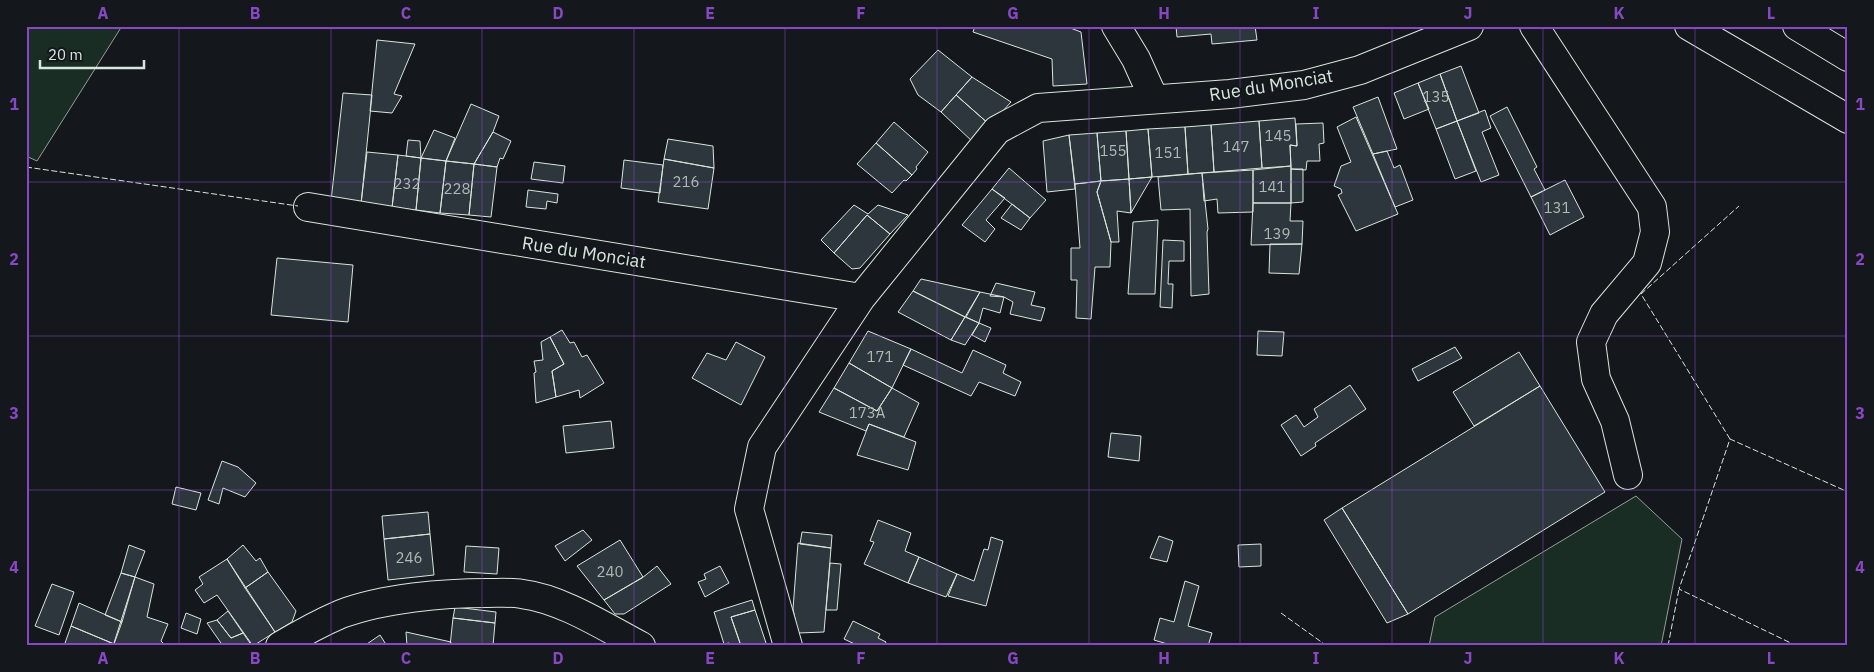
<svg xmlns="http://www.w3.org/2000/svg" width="1874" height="672" viewBox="0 0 1874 672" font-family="'IBM Plex Sans',sans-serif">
<rect width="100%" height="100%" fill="#14181c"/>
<path fill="#1a2d24" stroke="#939e99" d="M26,26H122L37,161L26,156Z
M1636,496L1682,539L1661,646H1429L1435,617Z"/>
<path fill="#2c363c" stroke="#d8e6dc" d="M975,26H1065L1081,32L1087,84L1053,86L1052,59L973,32Z
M1176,26H1255L1257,40L1212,44L1211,34L1177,37Z
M377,40L415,44L394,94L402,96L392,113L370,111Z
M938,50L972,77L941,112L918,95L910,79Z
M1461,66L1479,113L1457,121L1440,74Z
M1440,74L1457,121L1436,129L1418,83Z
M972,77L1011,102L990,125L956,95Z
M1418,83L1429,109L1404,119L1394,93Z
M343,93L372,95L361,204L331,201Z
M956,95L990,125L974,143L941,112Z
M1378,97L1397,149L1373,154L1353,107Z
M471,104L499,116L493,132L474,164L446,161Z
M1507,107L1537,167L1534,169L1545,190L1531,197L1490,116Z
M1485,110L1491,128L1482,132L1499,175L1481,182L1457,121Z
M1356,117L1398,214L1356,231L1338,195L1342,193L1341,189L1334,186L1341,166L1351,162L1337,127Z
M1295,118L1297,146L1290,145L1291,166L1262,168L1259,121Z
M1259,121L1262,168L1214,172L1211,125Z
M1457,121L1476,171L1455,179L1436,129Z
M894,122L928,152L916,167L917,169L912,175L876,143Z
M1323,123L1324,143L1319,144L1320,161H1307L1306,170L1291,169L1290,145L1297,146L1296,124Z
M1211,125L1214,172L1188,174L1185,127Z
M1185,127L1188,174L1152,177L1148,129Z
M1148,129L1152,177L1129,179L1126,131Z
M434,130L455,138L446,161L421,158Z
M1126,131L1129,179L1101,181L1097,133Z
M493,132L511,141L503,159L500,158L497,167L474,164Z
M1097,133L1101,181L1075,184L1069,135Z
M1069,135L1075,189L1047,192L1043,141Z
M668,139L713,146L714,168L664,159Z
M408,140L420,141L421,158L406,156Z
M876,143L912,175L906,181L904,180L892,193L857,164Z
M1387,151L1394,168L1400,165L1413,200L1395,207L1373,154Z
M367,152L398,155L392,208L361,204Z
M398,155L421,158L416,210L392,208Z
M421,158L446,161L440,213L416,210Z
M664,159L714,168L708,209L658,202Z
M624,160L663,165L660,193L621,188Z
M446,161L474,164L469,215L440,213Z
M534,162L565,166L563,183L531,179Z
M474,164L497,167L491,217L469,215Z
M1291,166V203H1253V170Z
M1009,168L1046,200L1030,218L992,189Z
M1291,169H1303V202L1291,203Z
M1253,170V212L1218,213L1217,199L1204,201L1202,173Z
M1202,173L1208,229L1207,232L1209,294L1191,296L1190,209L1161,210L1158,177Z
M1152,177L1131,213L1129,179Z
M1129,179L1131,213L1117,211L1119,242H1111L1097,192L1101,181Z
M1565,180L1584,217L1550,235L1531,197Z
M1101,181L1097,192L1111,242L1110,267H1095L1091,319L1076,318L1077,280H1071V248H1080L1075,184Z
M992,189L1005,198L986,220L995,229L985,242L962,225Z
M528,190L558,194L557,203L547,201L546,209L526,207Z
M1253,203H1291L1290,221H1303L1302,244L1251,245Z
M1012,204L1030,218L1021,230L1001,218Z
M854,205L868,214L878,205L908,215L890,234L867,215L834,253L821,240Z
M867,215L890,234L860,268L852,269L834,253Z
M1158,220L1155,294H1128L1133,222Z
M1163,240L1184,241V261H1169L1168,284H1173L1172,308L1160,307Z
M1270,244H1302L1299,274L1269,273Z
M277,258L353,265L348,322L271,315Z
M921,279L980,292L965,317L913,291Z
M996,283L1035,292L1031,305L1045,308L1041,321L1010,314L1013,302L1004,297L990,296Z
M913,291L965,317L951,340L898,312Z
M980,292L1004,297L1000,313L983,308L979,323L966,317Z
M965,317L979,323L965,345L951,340Z
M979,323L991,328L985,342L972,335Z
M562,330L570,343L574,342L582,357L587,355L604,383L580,398L579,390L556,397L552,371L564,364L550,337Z
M868,331L911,349L892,388L849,363Z
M1258,331L1284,332L1282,356L1257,355Z
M550,337L564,364L552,371L556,397L536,403L534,373L536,372L534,361L543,360L541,342Z
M736,342L765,357L741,405L692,378L707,353L726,360Z
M1455,347L1462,358L1418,381L1412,369Z
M911,349L962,373L973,350L1006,365L1003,373L1021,382L1015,396L979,382L971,396L903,365Z
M1519,352L1540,386L1474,426L1453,392Z
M849,363L892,388L877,411L834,388Z
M1350,385L1366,409L1315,443L1316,446L1301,456L1281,425L1296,415L1304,427L1318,417L1314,409Z
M1540,386L1605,492L1408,614L1342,508Z
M834,388L877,411L892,388L919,403L904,437L869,424L866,431L819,412Z
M611,421L614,448L566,453L563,426Z
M869,424L916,442L908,470L857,455Z
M1111,433L1141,436L1139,461L1108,457Z
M222,461L238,467L256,483L245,497L223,488L219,504L208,500Z
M176,487L201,493L196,510L172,504Z
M1342,508L1408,614L1387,623L1324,520Z
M428,512L430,534L384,539L382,516Z
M878,520L911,533L905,551L919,557L908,583L864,564L874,542L870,541Z
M583,530L592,540L565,561L555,546Z
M802,532L832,535L831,548L800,544Z
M430,534L434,575L388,580L384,539Z
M1159,536L1173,541L1167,562L1150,558Z
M991,537L1003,541L986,606L948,596L957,574L974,581L984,549L988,550Z
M620,540L643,577L604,600L577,566Z
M798,543L831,548L824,632L798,633L793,609Z
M1261,544V566L1239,567L1238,545Z
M129,545L145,551L135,577L121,573Z
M243,545L256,561L260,558L268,572L245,588L227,559Z
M466,546L499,548L497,574L464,572Z
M919,557L957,574L946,597L908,583Z
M227,559L275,632L253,646L217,595L204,603L195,590L203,584L199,577Z
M830,563L841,564L837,610H826Z
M657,566L671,584L624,614H615L604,600L642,578Z
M720,566L729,583L705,597L698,582L706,579L704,574Z
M268,572L296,611L292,622L275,632L245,588Z
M121,573L135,577L122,622L105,615Z
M135,577L154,584L147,617L168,624L161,641L163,643L162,646H113Z
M1185,581L1199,586L1188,626L1212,633L1208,646H1174L1154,640L1160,618L1174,622Z
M52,584L74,592L59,635L35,626Z
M752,600L755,610L731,617L741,646H730L729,643L724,644L714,612Z
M79,603L122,622L114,644L71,626Z
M455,607L496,612L495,623L453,618Z
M755,610L767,646H741L731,617Z
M228,611L243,633L231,638L217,620Z
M186,613L201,619L197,634L181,628Z
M453,618L495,623L493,646H450Z
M217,620L231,638L243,633L252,646H223L207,623Z
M853,621L880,634L878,638L886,642L884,646H859L844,639Z
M71,626L114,644L113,646H64Z
M406,632L451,642L450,646H407Z
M380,635L387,646H364Z"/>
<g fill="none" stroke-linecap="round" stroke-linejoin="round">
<defs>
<path id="minor" d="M1116,26L1136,59L1154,99
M1534,26L1652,207L1655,232L1647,263L1604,314L1591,342L1596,379L1615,421L1628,475
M308,207L861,298
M280,646C300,634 320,623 341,614C384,598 443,593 488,593C499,593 511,592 522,594C562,599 605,627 641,646
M788,646L749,509L762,447L861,298L997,130L1038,108L1230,94L1304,85L1360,70L1469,26"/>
<path id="highway" d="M1689,26L1848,119
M1797,26L1848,57"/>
</defs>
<use href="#minor" stroke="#d8e6dc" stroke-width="30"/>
<use href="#highway" stroke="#d8e6dc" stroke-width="30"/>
<use href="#minor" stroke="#14181c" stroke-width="28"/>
<use href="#highway" stroke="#14181c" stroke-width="28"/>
<path stroke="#d8e6dc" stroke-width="1" stroke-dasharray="6 2.5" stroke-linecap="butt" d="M26,167L298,206
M1730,439L1641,294L1739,206
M1281,613L1327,646
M1668,646L1679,589
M1797,646L1679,589L1730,439L1848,492"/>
</g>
<path fill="none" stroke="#8948c3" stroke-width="1" stroke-opacity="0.55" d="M179,26V646M331,26V646M482,26V646M634,26V646M785,26V646M937,26V646M1089,26V646M1240,26V646M1392,26V646M1543,26V646M1695,26V646M26,182H1848M26,336H1848M26,490H1848"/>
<g text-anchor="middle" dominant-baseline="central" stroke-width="4" stroke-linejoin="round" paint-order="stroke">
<g font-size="15" fill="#adbab4">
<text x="1436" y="96">135</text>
<text x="1278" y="135">145</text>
<text x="1236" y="146">147</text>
<text x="1113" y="150">155</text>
<text x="1168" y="152">151</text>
<text x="686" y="181">216</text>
<text x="407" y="183">232</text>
<text x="1272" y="186">141</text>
<text x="457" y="188">228</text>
<text x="1557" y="207">131</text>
<text x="1277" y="233">139</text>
<text x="880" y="356">171</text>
<text x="867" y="412">173A</text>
<text x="409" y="557">246</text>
<text x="610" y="571">240</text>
</g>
<g font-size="18" fill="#d8e6dc" stroke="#14181c">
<text transform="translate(1271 85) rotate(-9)">Rue du Monciat</text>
<text transform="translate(584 252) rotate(9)">Rue du Monciat</text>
</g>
</g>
<rect width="1874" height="672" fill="none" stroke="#14181c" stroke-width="55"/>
<path d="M40 60v8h104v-8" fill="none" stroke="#d8e6dc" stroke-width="2.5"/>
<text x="48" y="60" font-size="15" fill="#d8e6dc" stroke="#14181c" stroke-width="4" paint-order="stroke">20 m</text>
<rect x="28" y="28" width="1818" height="616" fill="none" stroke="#8948c3" stroke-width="2"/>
<g font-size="16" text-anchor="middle" font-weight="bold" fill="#8948c3">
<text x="103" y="19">A</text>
<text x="255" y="19">B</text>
<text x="406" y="19">C</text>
<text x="558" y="19">D</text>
<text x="710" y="19">E</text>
<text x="861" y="19">F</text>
<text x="1013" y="19">G</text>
<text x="1164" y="19">H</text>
<text x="1316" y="19">I</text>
<text x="1468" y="19">J</text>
<text x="1619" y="19">K</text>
<text x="1771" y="19">L</text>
<text x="14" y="110">1</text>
<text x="1860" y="110">1</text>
<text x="14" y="265">2</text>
<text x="1860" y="265">2</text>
<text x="14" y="419">3</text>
<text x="1860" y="419">3</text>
<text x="14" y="573">4</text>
<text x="1860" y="573">4</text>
<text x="103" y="664">A</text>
<text x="255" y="664">B</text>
<text x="406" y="664">C</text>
<text x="558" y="664">D</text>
<text x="710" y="664">E</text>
<text x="861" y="664">F</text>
<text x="1013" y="664">G</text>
<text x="1164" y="664">H</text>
<text x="1316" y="664">I</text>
<text x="1468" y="664">J</text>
<text x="1619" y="664">K</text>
<text x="1771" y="664">L</text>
</g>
</svg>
